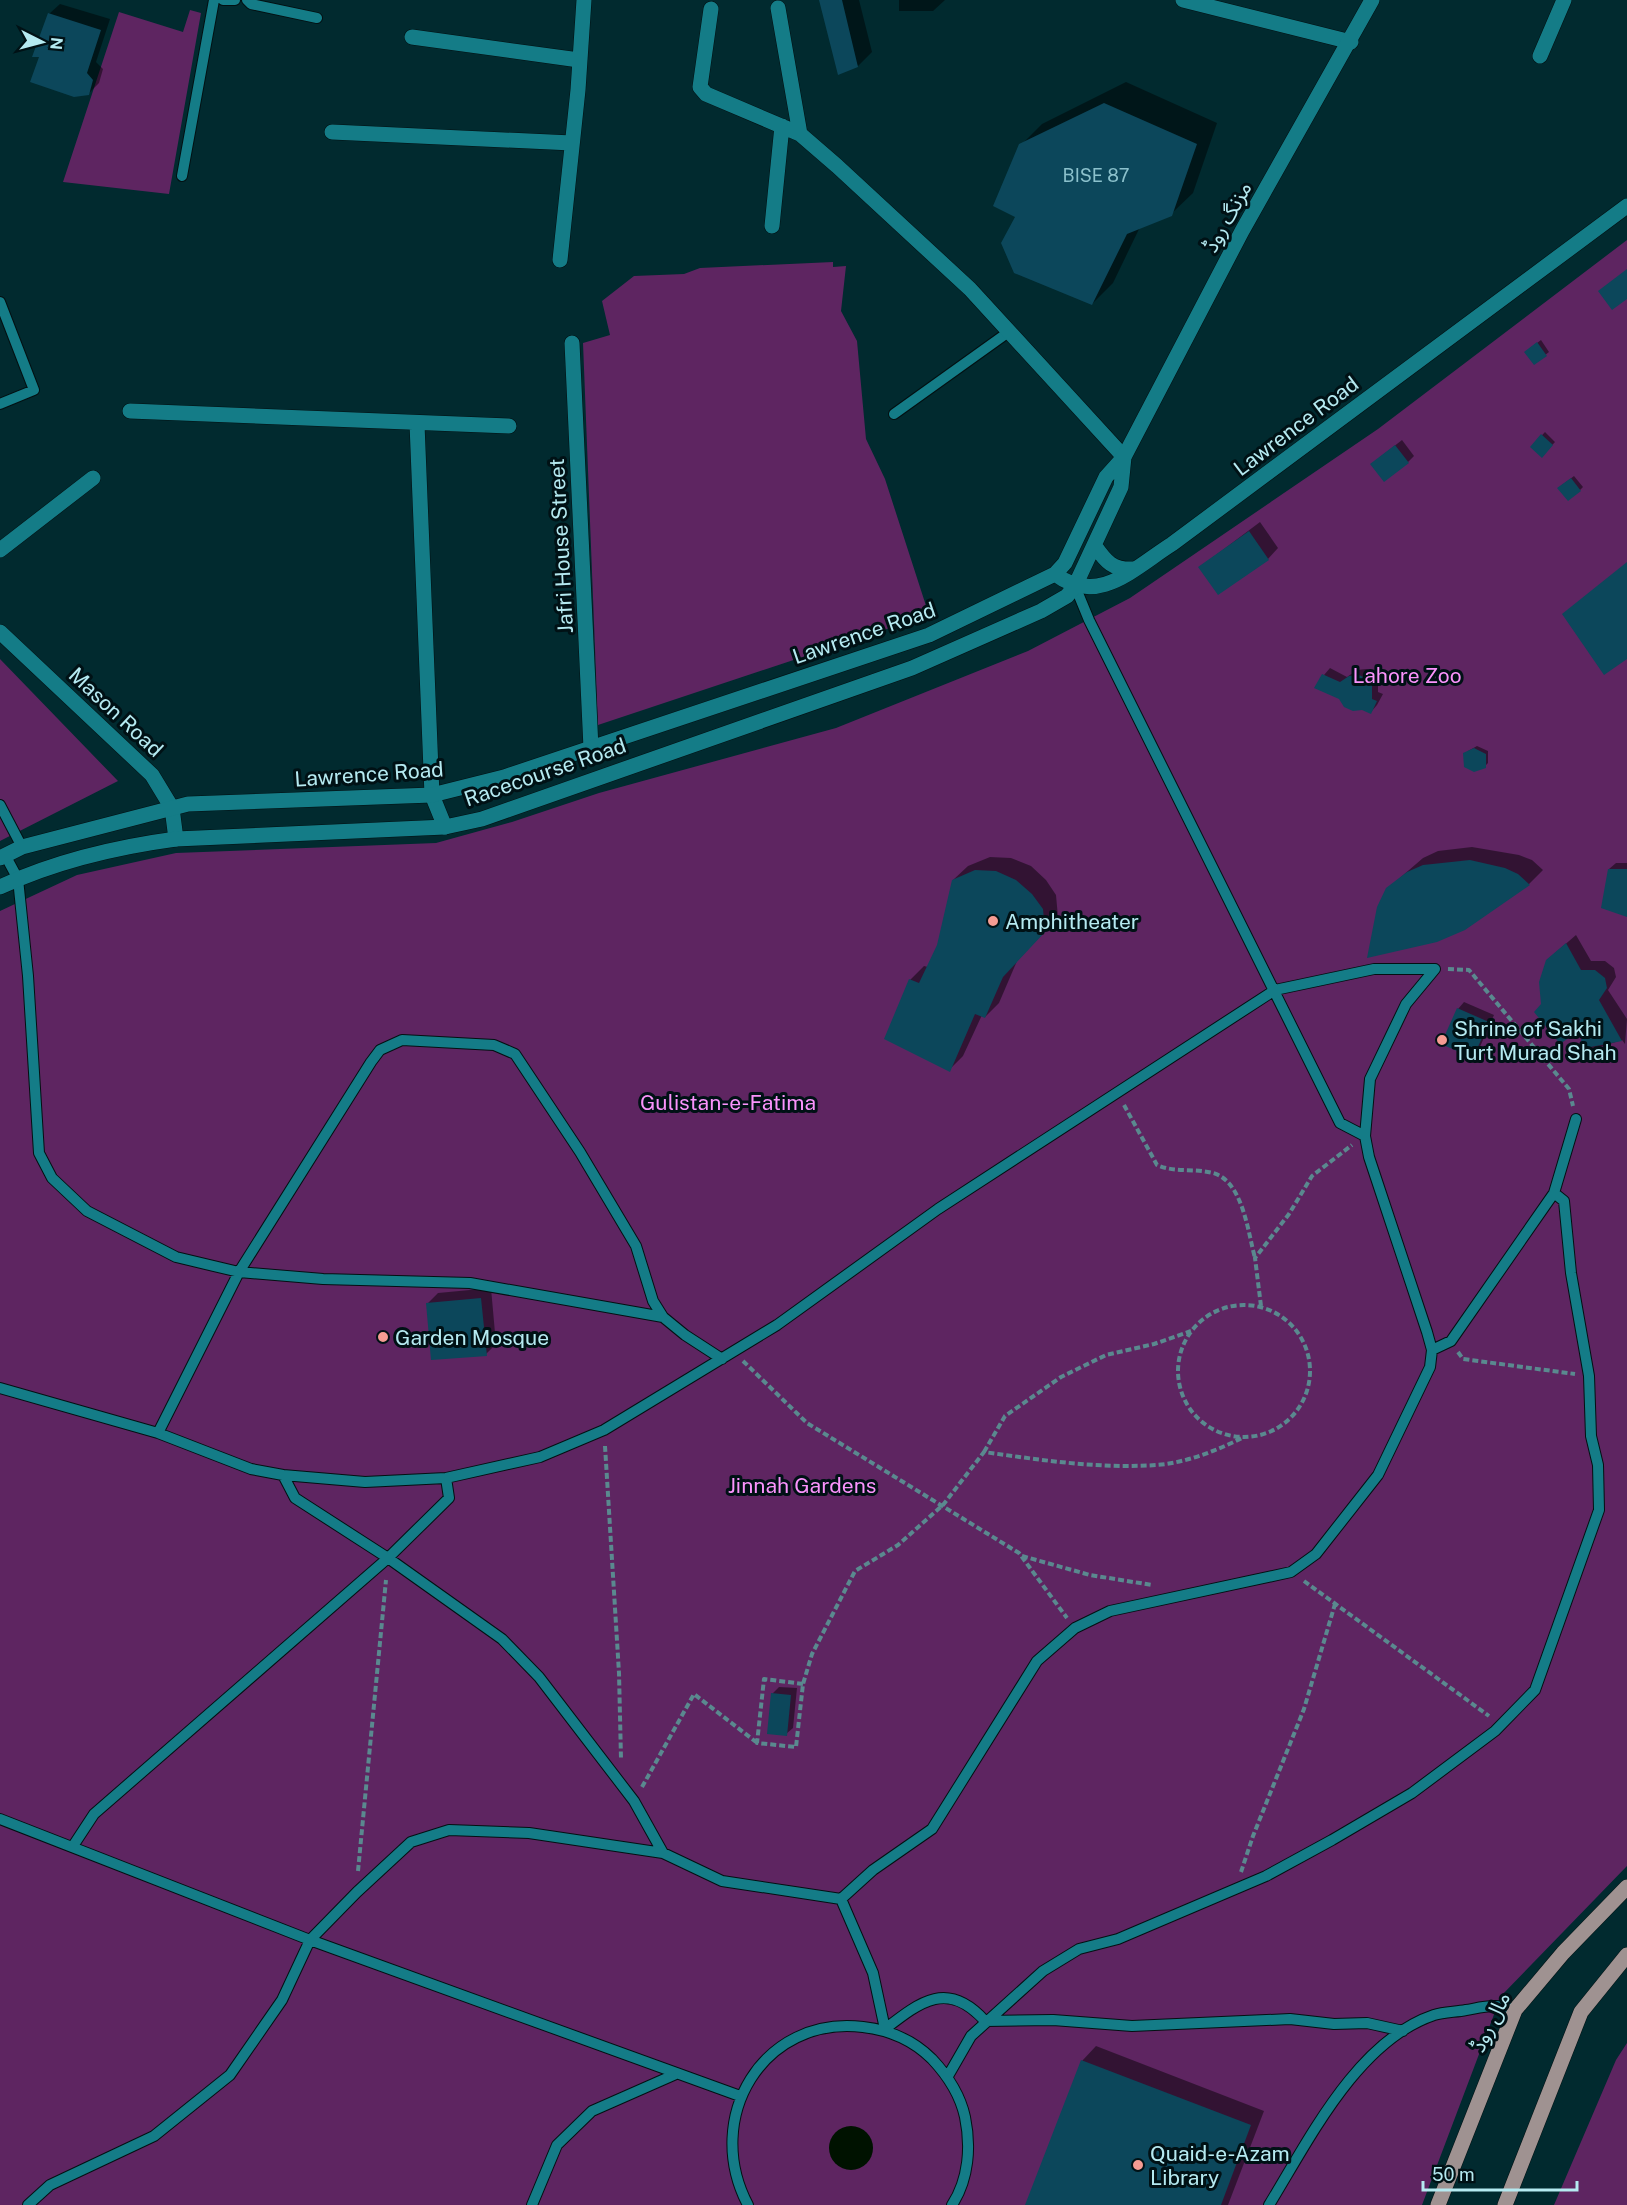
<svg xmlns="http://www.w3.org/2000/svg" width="1627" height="2205" viewBox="0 0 1627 2205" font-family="'Public Sans','Noto Sans Arabic',sans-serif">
<rect width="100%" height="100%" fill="#012a2f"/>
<path fill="#5e2561" d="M190,10L201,13L169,194L63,182L119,12L183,32Z
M1627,240V1866L1501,1996L1422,2205H0V911L77,875L176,853L436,843L512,822L599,793L836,728L1028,651L1130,598L1378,429Z
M833,262V267L846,266L841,311L857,341L866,439L885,479L929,615L598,725L583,343L610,335L602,301L634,276L684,274L700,268Z
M0,659L118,781L0,841Z
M1627,2043V2205H1554L1616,2060Z"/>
<path fill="#001200" d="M829 2148a22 22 0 1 1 44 0a22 22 0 1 1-44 0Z"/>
<path fill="#0007" d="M821,0H859L872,52L858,66Z
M899,0H945L933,11H899Z
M60,4L110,19L96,62L103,69L99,83L88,94L41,56L49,14Z
M1126,82L1217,123L1193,193L1171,214L1140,227L1113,283L1092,304L1017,216L1021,145L1042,124Z
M1541,340L1549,352L1535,363L1529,349Z
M1545,432L1555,442L1542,456L1532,446Z
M1402,440L1414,456L1408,462L1379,458Z
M1574,476L1583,487L1580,490L1562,485Z
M1260,522L1278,548L1268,559L1200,567Z
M1330,668L1347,677L1357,670L1366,669L1374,672L1378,679V692L1383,694L1377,705L1371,712L1324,675Z
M1477,746L1488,751V763L1485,766L1468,751Z
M1472,847L1519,855L1532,860L1543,870L1529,884L1464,929L1387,889L1423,858L1438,851Z
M990,857L1011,858L1031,866L1046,880L1056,895L1058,917L1017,961L999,1003L985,1017L982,1015L963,1056L949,1070L910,980L924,966L928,967L938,945L953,880L968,866Z
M1616,863H1627V915L1609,869Z
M1576,935L1591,961H1605L1614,968L1616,977L1608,990L1627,1019L1625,1044L1622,1040L1591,1050L1585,1025L1542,1004L1547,960Z
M1464,1002L1494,1015L1479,1049L1473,1056L1458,1009Z
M491,1288L496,1344L486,1354L428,1303L438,1293Z
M779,1687L797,1688L793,1728L786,1734L772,1694Z
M1096,2046L1264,2111L1228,2205H1027L1082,2061Z"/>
<path fill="#0c475b" d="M819,0H842L858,67L838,75Z
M48,13L101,30L87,73L93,80L89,95L74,97L30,82L39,57H32Z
M1104,103L1197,144L1172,216L1127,234L1092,305L1014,273L1001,243L1015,217L993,206L1019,144Z
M1627,269V299L1612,310L1598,291Z
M1537,342L1547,356L1534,365L1524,352Z
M1541,434L1553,445L1542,458L1530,447Z
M1395,445L1409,463L1384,482L1370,464Z
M1571,478L1581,491L1568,501L1557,488Z
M1249,531L1269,560L1218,595L1198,567Z
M1627,562V659L1604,675L1562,614Z
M1322,674L1340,682L1349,676L1359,675L1367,679L1372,686V699L1377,701L1371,714L1362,710L1353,711L1344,707L1339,699L1314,688Z
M1474,748L1486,754V768L1474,772L1464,767L1463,753Z
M1470,860L1505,868L1518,874L1530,885L1465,930L1437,942L1367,958L1377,907L1386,888L1407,872L1423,865Z
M1608,869H1627V917L1601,908Z
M975,870L996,871L1016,880L1032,894L1043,909L1045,932L1003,977L985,1018L975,1014L950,1072L884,1039L909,979L919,983L937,945L952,880Z
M1566,943L1581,970H1595L1605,978L1607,988L1599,1000L1622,1041L1580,1049L1583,1028L1560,1044L1534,1012L1541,1004L1539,982L1546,960Z
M1457,1008L1489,1022L1473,1058L1441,1044Z
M481,1298L487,1356L431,1360L426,1303Z
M771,1693L791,1695L787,1736L767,1734Z
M1081,2060L1251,2125L1221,2205H1025Z"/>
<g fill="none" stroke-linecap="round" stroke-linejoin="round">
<defs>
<path id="service" d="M223,0H235
M247,0L251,4L317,18
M182,176L214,0
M0,302L34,390L0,404
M894,414L1010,331
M0,805L22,847
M5,855L18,879L28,976L39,1153L52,1178L87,1211L176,1257L239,1272L323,1279L470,1283L663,1317
M1365,1136L1370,1079L1406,1004L1435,969
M1554,1193L1576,1119
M0,1388L158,1433L251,1469L283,1475L295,1498L388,1558L502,1639L539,1677L634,1801L663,1853L722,1881L841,1899L873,1973L885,2029C921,2001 948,1980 985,2021L1053,2020L1132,2026L1290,2019L1334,2024L1367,2023L1403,2031
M158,1433L239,1272L371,1062L380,1050L402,1040L494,1045L515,1054L580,1152L636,1246L653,1301L663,1317L685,1335L722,1359
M283,1475L365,1482L446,1478L540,1457L604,1430L777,1325L938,1209L1275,990L1374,969H1435
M0,1819L310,1940L740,2096
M73,1846L94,1814L388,1558L449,1498L446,1478
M841,1899L873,1870L932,1829L1037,1661L1075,1628L1110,1611L1291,1572L1316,1554L1378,1475L1430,1367L1432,1350L1427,1332L1369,1157L1365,1136L1340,1123L1089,620L1075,586
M948,2076L971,2036L1043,1971L1079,1949L1118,1939L1266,1876L1332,1840L1412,1793L1495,1731L1535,1690L1599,1510L1598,1465L1591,1436L1589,1376L1571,1273L1564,1201L1554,1193L1451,1341L1432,1350
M28,2205L50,2185L154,2136L230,2075L282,2000L310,1940L357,1892L411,1842L449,1830L529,1833L663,1853
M532,2205L557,2145L592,2111L676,2074
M748,2205C702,2118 763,2015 863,2027C889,2030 913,2040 932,2059C948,2076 960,2094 965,2117C971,2146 969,2179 952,2205
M1269,2205C1309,2140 1357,2041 1434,2015C1444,2012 1456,2012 1466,2010C1484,2007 1498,2003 1515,2010"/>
<path id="minor" d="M1183,0L1351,42
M778,8L800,134
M711,9L700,87L706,94L800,134L837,166L970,289L1124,457
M412,37L579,60
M1540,56L1564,0
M332,132L572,143
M772,226L782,126
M560,260L578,90L584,0
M572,343L591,748
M130,411L509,426
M417,424L432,795L445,827
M0,550L93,478"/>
<path id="tertiary" d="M0,632L152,775L172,808L176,839"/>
<path id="secondary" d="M1095,546C1106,562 1113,570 1133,569
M1055,574C1098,607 1134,568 1172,544L1627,206
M0,858L22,847L188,804L432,795L504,777L929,635L1055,574L1065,563L1106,477L1124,457L1242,231L1372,0
M0,887C56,861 116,847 176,839L445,827L482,819L912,668L1041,611L1067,596L1075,586L1121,487L1124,457"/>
<path id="primary" d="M1438,2205L1515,2010L1563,1953L1627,1887
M1505,2205L1581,2012L1627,1955"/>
</defs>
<use href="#service" stroke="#031012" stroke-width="12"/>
<use href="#minor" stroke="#031012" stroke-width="16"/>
<use href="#tertiary" stroke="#031012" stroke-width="16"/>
<use href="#secondary" stroke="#031012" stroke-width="16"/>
<use href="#primary" stroke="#031012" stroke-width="16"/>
<path stroke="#5a898f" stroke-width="4" stroke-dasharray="6 3" stroke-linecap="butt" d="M1448,969L1469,970L1569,1089L1573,1106
M1124,1105L1157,1165C1175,1173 1194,1168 1213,1173C1243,1181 1248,1233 1255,1258
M1178 1371a66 66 0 1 1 132 0a66 66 0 1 1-132 0Z
M1261,1306L1255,1258L1289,1214L1312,1176L1352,1145
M1458,1352L1463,1359L1575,1374
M743,1361L807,1423L1019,1553L1067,1618
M605,1446L619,1673L621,1759
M984,1452L1005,1416L1061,1377L1106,1355L1154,1344L1191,1331
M1022,1556L1090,1575L1152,1585
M1304,1581L1489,1716
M803,1684L764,1679L757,1743L796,1747L803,1684L812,1654L855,1571L898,1545L943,1505L984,1452C1041,1460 1099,1469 1156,1465C1186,1463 1218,1450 1244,1437
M642,1787L694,1694L756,1742
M358,1871L386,1580
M1241,1872L1253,1836L1304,1709L1335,1604"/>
<use href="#service" stroke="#147c87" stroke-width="10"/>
<use href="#minor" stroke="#147c87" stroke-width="15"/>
<use href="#tertiary" stroke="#147c87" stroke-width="15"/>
<use href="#secondary" stroke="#147c87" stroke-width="15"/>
<use href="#primary" stroke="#9f9291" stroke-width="15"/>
</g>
<g fill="#f59c93" stroke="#001115" stroke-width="2">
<circle cx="993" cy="921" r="6"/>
<circle cx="1442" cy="1040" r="6"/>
<circle cx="383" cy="1337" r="6"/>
<circle cx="1138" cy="2165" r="6"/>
</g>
<g text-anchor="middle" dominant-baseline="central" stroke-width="6" stroke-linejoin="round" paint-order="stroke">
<g font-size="18" fill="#8bc1cc">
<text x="1096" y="175">BISE 87</text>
</g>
<g font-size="21" fill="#b5eaf1" stroke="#001115">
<text transform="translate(1227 217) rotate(-61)">مزنگ روڈ</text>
<text transform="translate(1296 426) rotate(-37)">Lawrence Road</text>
<text transform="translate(561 546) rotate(-93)">Jafri House Street</text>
<text transform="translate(864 633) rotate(-19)">Lawrence Road</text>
<text transform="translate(116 712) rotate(43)">Mason Road</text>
<text transform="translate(545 772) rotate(-19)">Racecourse Road</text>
<text transform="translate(369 774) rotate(-4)">Lawrence Road</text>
<text transform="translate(1490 2022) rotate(-64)">مال روڈ</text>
</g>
<g font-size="21" fill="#fa93fc" stroke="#001115">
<text x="1407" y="675">Lahore Zoo</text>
<text x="728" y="1102">Gulistan-e-Fatima</text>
<text x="802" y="1485">Jinnah Gardens</text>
</g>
<g font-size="21" fill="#b5eaf1" stroke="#001115" text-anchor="start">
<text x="1005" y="921">Amphitheater</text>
<text x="1454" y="1028">Shrine of Sakhi<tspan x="1454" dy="24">Turt Murad Shah</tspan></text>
<text x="395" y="1337">Garden Mosque</text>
<text x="1150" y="2153">Quaid-e-Azam<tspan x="1150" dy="24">Library</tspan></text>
</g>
</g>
<g transform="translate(42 42) rotate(96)" stroke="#001115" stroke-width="4.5" paint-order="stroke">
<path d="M0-4.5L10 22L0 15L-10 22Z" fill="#b5eaf1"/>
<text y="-9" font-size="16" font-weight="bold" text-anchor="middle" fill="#b5eaf1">N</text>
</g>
<path d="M1423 2181v9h154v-9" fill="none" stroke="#b5eaf1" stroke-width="3"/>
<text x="1432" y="2181" font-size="18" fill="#b5eaf1" stroke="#001115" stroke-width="4.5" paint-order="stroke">50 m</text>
</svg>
